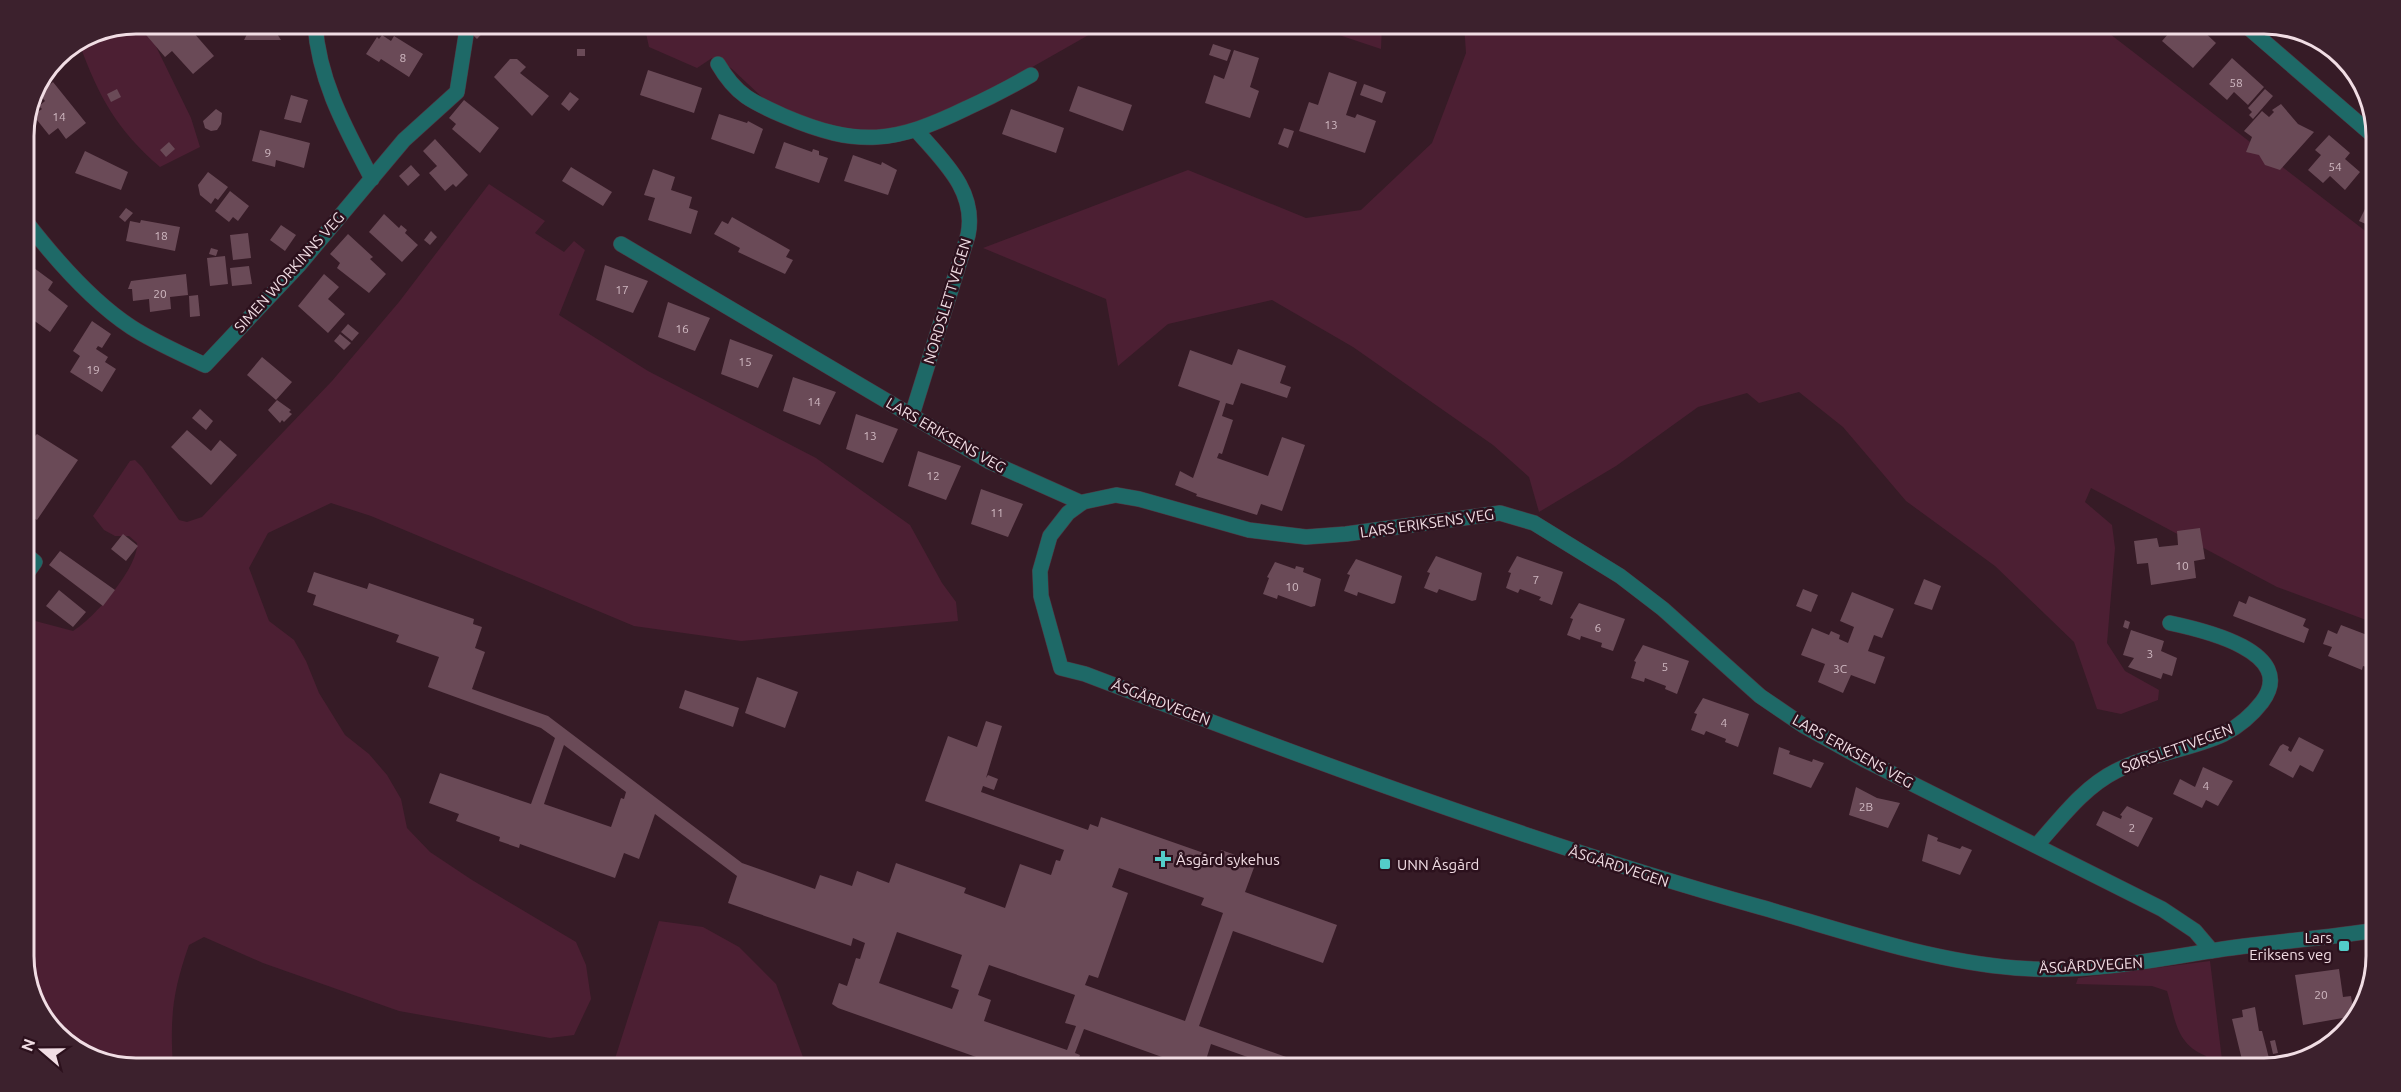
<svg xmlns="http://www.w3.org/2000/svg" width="2401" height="1092" viewBox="0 0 2401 1092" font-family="Ubuntu,sans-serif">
<rect width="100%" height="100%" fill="#361b26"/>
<path fill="#4c1f33" d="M137,24H145L191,118L200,147L160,167C116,129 99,97 79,43L94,32Z
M644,24H1108L981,96L919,124L880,132L846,131L800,117L764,99L731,68L712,58L697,68L649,47Z
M1306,24H1382L1381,49Z
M1464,24H2097L2377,240V624L2277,587L2091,488L2085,502L2112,525L2115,548L2107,643L2125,671L2159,690L2158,700L2121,714L2097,709L2074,642L1995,566L1906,501L1843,427L1799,392L1759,403L1747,393L1698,407L1616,466L1539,512L1529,477L1493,445L1353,347L1272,300L1168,324L1118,366L1106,299L983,248L1188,170L1306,218L1361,210L1432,143L1466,53Z
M489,184L545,221L535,233L564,252L574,241L585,250L559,315L648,371L816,458L910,525L942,583L956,602L958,621L741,641L634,626L371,516L331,503L268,533L249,568L269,621L294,640L306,661L319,693L345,735L369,754L387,775L401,799L407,828L430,852L472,880L576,942L586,965L591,999L574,1035L550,1038L399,1011L263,963L204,937L189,945C172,993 170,1018 173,1068H137L93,1059L47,1024L24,963V618L73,631C94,619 139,567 137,543L129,536H115L104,530L93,516L130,461L135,460L142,467L179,520L187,522L202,517L332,381L399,302Z
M659,921L703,927L739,947L776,984L807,1068H612Z
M2210,961L2223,1068H2211L2206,1056C2175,1043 2176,1020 2167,991L2152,986L2076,984L2078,978Z"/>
<path fill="#6a4a57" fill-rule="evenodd" d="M146,24H186L214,56L193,74L172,51L165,57L141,29Z
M461,24H491L477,39Z
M2173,24H2203L2200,28L2216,43L2193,68L2162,41L2175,26Z
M274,29L281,40H244L249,30Z
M382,35L391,41L394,36L423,54L409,77L381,59L379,62L366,54L377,37L379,39Z
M1213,44L1231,50L1227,61L1209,55Z
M577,49H585V56H577Z
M1234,50L1259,58L1250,87L1259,91L1250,118L1205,103L1214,75L1224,79Z
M2232,58L2264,87L2248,105L2234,92L2227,100L2209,84Z
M510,59H517L526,67L520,73L549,96L532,116L494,77Z
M648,70L702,88L694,113L640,95Z
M1329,72L1357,82L1346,115L1355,118L1357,114L1376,121L1365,153L1299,131L1309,102L1318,105Z
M53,82L86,123L66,139L58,128L49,135L33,115L42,109L39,106L45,101L40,95L41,92Z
M1364,84L1386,92L1382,103L1360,95Z
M1078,86L1132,105L1123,131L1069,111Z
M117,89L121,97L111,102L107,94Z
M2265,89L2273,96L2253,119L2249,115L2252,112L2248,108Z
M570,92L579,99L569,111L561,104Z
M291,95L308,100L301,123L284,119Z
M464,100L499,128L480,153L452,129L456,124L449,118Z
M2281,104L2298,124L2314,132L2280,170L2265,165L2259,155L2246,152L2252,137L2244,131L2262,111L2269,117L2274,112L2272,110Z
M216,109L222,113L221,124L217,130L211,131L205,128L203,121Z
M1011,109L1064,128L1056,153L1002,134Z
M719,114L747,123L748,121L763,129L754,154L711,139Z
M1284,128L1294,131L1288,148L1278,144Z
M260,130L310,143L304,168L276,160L275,167L252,161Z
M2329,135L2350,153L2345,159L2360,172L2345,190L2330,176L2323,183L2308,170L2321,155L2315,150Z
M435,139L468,175L456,187L453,184L445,191L429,173L437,166L423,151Z
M169,142L175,149L166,157L160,150Z
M784,142L812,152L813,149L819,151V155L828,158L819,183L775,168Z
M85,151L128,172L121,190L75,173Z
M853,155L881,165L882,162L897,170L888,195L844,181Z
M30,161L34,166L28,172L24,166Z
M411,165L420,175L408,186L399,176Z
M571,167L612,192L603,206L562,181Z
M653,169L675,177L671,190L692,197L689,208L698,211L691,234L648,220L655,198L644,195Z
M208,172L228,187L218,200L215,198L211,204L200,195L198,185Z
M2375,189L2377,191V229L2359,221Z
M230,191L249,206L238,221L233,217L229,222L215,211Z
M126,208L133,213L125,222L119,217Z
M384,214L399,228L401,225L407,230L405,233L418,245L402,262L369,232Z
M732,217L790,250L786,257L793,260L785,274L738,252L740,248L714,234L722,221L728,224Z
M141,220L180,227L175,251L126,241L130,221L140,223Z
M281,225L296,235L285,251L270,240Z
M431,231L437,237L430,245L424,240Z
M248,233L251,258L233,260L230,235Z
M348,234L373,257L370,259L386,274L369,293L337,268L340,263L330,254Z
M211,248L218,250L216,256L209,254Z
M225,256L228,284L210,286L207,258Z
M30,265L53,282L48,290L68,306L50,332L29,317L24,324V273Z
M605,265L648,281L633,313L596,300Z
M249,266L252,284L232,286L230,268Z
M186,274L188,295L170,297L171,309L150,312L149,299L133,301L132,289H128L131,281Z
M324,274L339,287L328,299L345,314L328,333L298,306Z
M198,295L200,316L190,317L189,296Z
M668,302L710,318L695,351L658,337Z
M92,321L111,334L102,348L98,346L96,349L108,357L105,362L116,369L102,392L70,372L80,356L73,351Z
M348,324L359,333L352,341L341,332Z
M340,334L351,343L344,350L334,341Z
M730,339L773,355L758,388L721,374Z
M1238,349L1286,366L1280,383L1291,387L1287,398L1241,383L1233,405L1226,403L1222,416L1233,420L1222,454L1219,453L1217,458L1268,476L1282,437L1305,445L1282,511L1261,504L1257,515L1196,496L1197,494L1175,485L1180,471L1193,478L1220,401L1178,386L1190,350L1232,365Z
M262,357L292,382L276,400L247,375Z
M24,361L31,368L24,375Z
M793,377L836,392L820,425L783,411Z
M277,400L291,410L289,412L292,414L284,422L282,420L280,423L268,410Z
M200,409L213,421L206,430L192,418Z
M856,414L898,429L883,463L846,449Z
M24,429L35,436L37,434L78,460L37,520L24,512V499L30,490L24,486Z
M187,430L211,451L220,440L237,455L211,485L171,447Z
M918,451L961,466L946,500L908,486Z
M981,489L1023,504L1008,537L971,524Z
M2200,528L2205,559L2194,561L2196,578L2151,585L2148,563L2137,564L2134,541L2157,538L2159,547L2178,545L2177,531Z
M123,534L138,546L126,561L111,549Z
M60,551L115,590L103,606L49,565Z
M1436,556L1482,573L1476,600L1472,601L1439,589L1437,593L1424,588L1430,573L1427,572Z
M1517,556L1563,572L1552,605L1539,600L1541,597L1520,589L1518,593L1506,588L1511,573L1508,572Z
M1356,559L1402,576L1395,603L1392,604L1358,592L1357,596L1344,591L1350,575L1347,574Z
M1275,562L1295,569L1296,566L1304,568L1303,572L1321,579L1315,606L1311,607L1278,595L1277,599L1263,594L1269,578L1267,577Z
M314,572L367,589L369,583L474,619L473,624L482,627L475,648L485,652L472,689L548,716L742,863L815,889L820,875L852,886L857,871L889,883L896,863L966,888L964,893L1005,908L1020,864L1051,875L1056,860L1060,861L1064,850L925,801L948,736L977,747L986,721L1002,726L986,778L988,775L998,779L994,790L983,786L981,792L1088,830L1090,824L1098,827L1101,817L1218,858L1221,850L1256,862L1245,892L1337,925L1323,963L1233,931L1199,1026L1317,1068H1278L1211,1044L1205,1063L1190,1058L1187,1066L1084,1029L1075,1053L1080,1055L1075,1068H1012L993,1063L838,1008L832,1004L839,983L847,986L856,958L860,959L865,943L853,938L851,946L728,903L737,876L655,814L639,859L624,853L615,878L520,844L519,848L499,841L500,837L456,821L459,814L429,803L440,773L531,804L555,738L541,728L428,687L439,657L396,642L399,635L313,605L316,595L307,592ZM564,745L626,792L624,799L621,798L611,827L544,804ZM1119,868L1204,898L1201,905L1223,913L1185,1021L1085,985L1089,975L1098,978L1128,893L1112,887ZM897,932L962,955L951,987L959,990L952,1009L879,983ZM989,965L1075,995L1065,1023L1076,1026L1067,1050L984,1021L991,1000L978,995Z
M1924,579L1941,586L1932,610L1914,604Z
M1803,589L1818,595L1811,612L1796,606Z
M59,590L86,612L73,627L46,606Z
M1852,592L1894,609L1882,638L1874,635L1868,651L1885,657L1875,684L1851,675L1843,693L1818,682L1825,664L1801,655L1812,628L1829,635L1831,631L1840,635L1839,639L1848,643L1854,627L1840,621Z
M2249,596L2306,619L2303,626L2309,629L2304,643L2233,616L2239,601L2246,604Z
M1579,603L1625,619L1613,651L1601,647L1602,643L1581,636L1580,640L1567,635L1573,619L1570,618Z
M2125,620L2130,622L2128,629L2123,627Z
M2341,625L2375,638L2373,641L2377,642V676L2368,672L2370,668L2363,666L2362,670L2328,656L2332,647L2323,644L2328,630L2337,634Z
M2131,630L2164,641L2161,651L2177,658L2172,676L2163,673L2161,679L2128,667L2134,658L2123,655Z
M1643,645L1689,661L1677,694L1665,689L1666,686L1645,678L1644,682L1631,678L1636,662L1634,661Z
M757,677L798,692L785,728L745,713Z
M685,690L739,708L733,727L679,708Z
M1703,698L1749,714L1738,747L1725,742L1726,739L1706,731L1704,735L1691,730L1697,714L1694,713Z
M2299,737L2324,750L2313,772L2300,765L2293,778L2269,765L2280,746L2283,744L2289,747L2288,750L2291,752Z
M1779,747L1790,751L1789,754L1812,762L1813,759L1824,763L1811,788L1773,774Z
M2203,767L2233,781L2218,806L2206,800L2202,808L2173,794L2180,779L2195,787Z
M1856,787L1877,798L1900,803L1888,828L1849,815Z
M2127,806L2153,818L2138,847L2096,825L2103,811L2121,819L2122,816L2120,815Z
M1928,834L1938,838L1937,841L1960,849L1962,846L1972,850L1960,875L1922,861Z
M2339,969L2343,997L2351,996L2354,1016L2303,1025L2295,975Z
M2255,1007L2259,1031H2262L2271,1066L2244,1068L2232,1019L2243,1017L2242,1010Z
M2275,1040L2278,1053L2273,1054L2270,1041Z"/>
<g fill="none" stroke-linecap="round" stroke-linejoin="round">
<defs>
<path id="street" d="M315,24C319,82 346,129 372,179
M2244,24L2377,139
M718,64C736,95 752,102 784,116C859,148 895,143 967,108C989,98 1010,87 1031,75
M24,219C54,258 90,300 131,327C154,342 180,353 205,365L299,265L404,140L457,92L466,35
M621,244L990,462L1082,503
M912,415L968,235C977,191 943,161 917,131
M24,553L35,562L24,577
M2037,845C2061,818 2084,787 2116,771C2151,753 2190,750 2224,734C2239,726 2252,715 2262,702C2299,652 2203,630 2170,623
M2212,951L2195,931L2162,909L1863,759L1804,726L1760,696L1663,609L1620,576L1534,523L1500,513L1346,534L1306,537L1249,530L1139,499L1116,495L1083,502L1068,513L1050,536L1040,571L1041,596L1061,668L1085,674C1308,759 1531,843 1760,907C1844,931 1929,961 2016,968C2082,973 2145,962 2210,951C2265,942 2322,939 2377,930"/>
</defs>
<use href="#street" stroke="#503641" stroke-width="16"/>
<use href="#street" stroke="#1e6967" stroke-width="15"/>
</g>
<g fill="#53cdc9" stroke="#2c111d" stroke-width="2">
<path d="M1160 850h6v6h6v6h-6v6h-6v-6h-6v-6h6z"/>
<rect x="1379" y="858" width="12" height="12" rx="3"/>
<rect x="2338" y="940" width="12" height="12" rx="3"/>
</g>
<g text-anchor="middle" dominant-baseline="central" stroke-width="5" stroke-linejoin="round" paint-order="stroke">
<g font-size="12" fill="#cfb8c1">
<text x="403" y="57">8</text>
<text x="2236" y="82">58</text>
<text x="59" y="116">14</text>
<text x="1331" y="124">13</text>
<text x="268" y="152">9</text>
<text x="2335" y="166">54</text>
<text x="161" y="235">18</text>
<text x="622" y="289">17</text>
<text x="160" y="293">20</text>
<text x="682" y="328">16</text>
<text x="745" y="361">15</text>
<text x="93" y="369">19</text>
<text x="814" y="401">14</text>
<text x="870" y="435">13</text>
<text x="933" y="475">12</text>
<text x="997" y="512">11</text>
<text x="2182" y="565">10</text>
<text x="1536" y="579">7</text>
<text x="1292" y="586">10</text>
<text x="1598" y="627">6</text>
<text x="2150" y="653">3</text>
<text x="1665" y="666">5</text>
<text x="1840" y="668">3C</text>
<text x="1724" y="722">4</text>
<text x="2206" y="785">4</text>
<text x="1866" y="806">2B</text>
<text x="2132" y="827">2</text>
<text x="2321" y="994">20</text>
</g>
<g font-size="15" fill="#f1dde4" stroke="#2c111d">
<text transform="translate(289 272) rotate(-48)">SIMEN WORKINNS VEG</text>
<text transform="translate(947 301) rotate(-73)">NORDSLETTVEGEN</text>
<text transform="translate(946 435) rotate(30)">LARS ERIKSENS VEG</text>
<text transform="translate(1427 523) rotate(-8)">LARS ERIKSENS VEG</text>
<text transform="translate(1161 702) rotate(21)">ÅSGÅRDVEGEN</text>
<text transform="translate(2177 748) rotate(-20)">SØRSLETTVEGEN</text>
<text transform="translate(1853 751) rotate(29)">LARS ERIKSENS VEG</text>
<text transform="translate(1619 866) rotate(18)">ÅSGÅRDVEGEN</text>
<text transform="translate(2091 965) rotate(-3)">ÅSGÅRDVEGEN</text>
</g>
<g font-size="15" fill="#f1dde4" stroke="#2c111d" text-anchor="start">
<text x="1176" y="859">Åsgård sykehus</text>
<text x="1397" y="864">UNN Åsgård</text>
<text x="2332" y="937" text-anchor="end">Lars<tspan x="2332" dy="17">Eriksens veg</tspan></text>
</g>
</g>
<path d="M0 0H2401V1092H0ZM136 34H2264A102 102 0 0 1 2366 136V956A102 102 0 0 1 2264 1058H136A102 102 0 0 1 34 956V136A102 102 0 0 1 136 34Z" fill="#3c212d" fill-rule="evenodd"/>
<path fill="none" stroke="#f1dde4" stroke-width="3" d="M136 34H2264A102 102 0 0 1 2366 136V956A102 102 0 0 1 2264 1058H136A102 102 0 0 1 34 956V136A102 102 0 0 1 136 34Z"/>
<g transform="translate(42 1050) rotate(290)" stroke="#2c111d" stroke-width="4.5" paint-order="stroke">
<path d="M0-4.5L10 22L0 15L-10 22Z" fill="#f1dde4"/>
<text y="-9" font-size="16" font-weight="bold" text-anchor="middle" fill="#f1dde4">N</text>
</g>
</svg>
